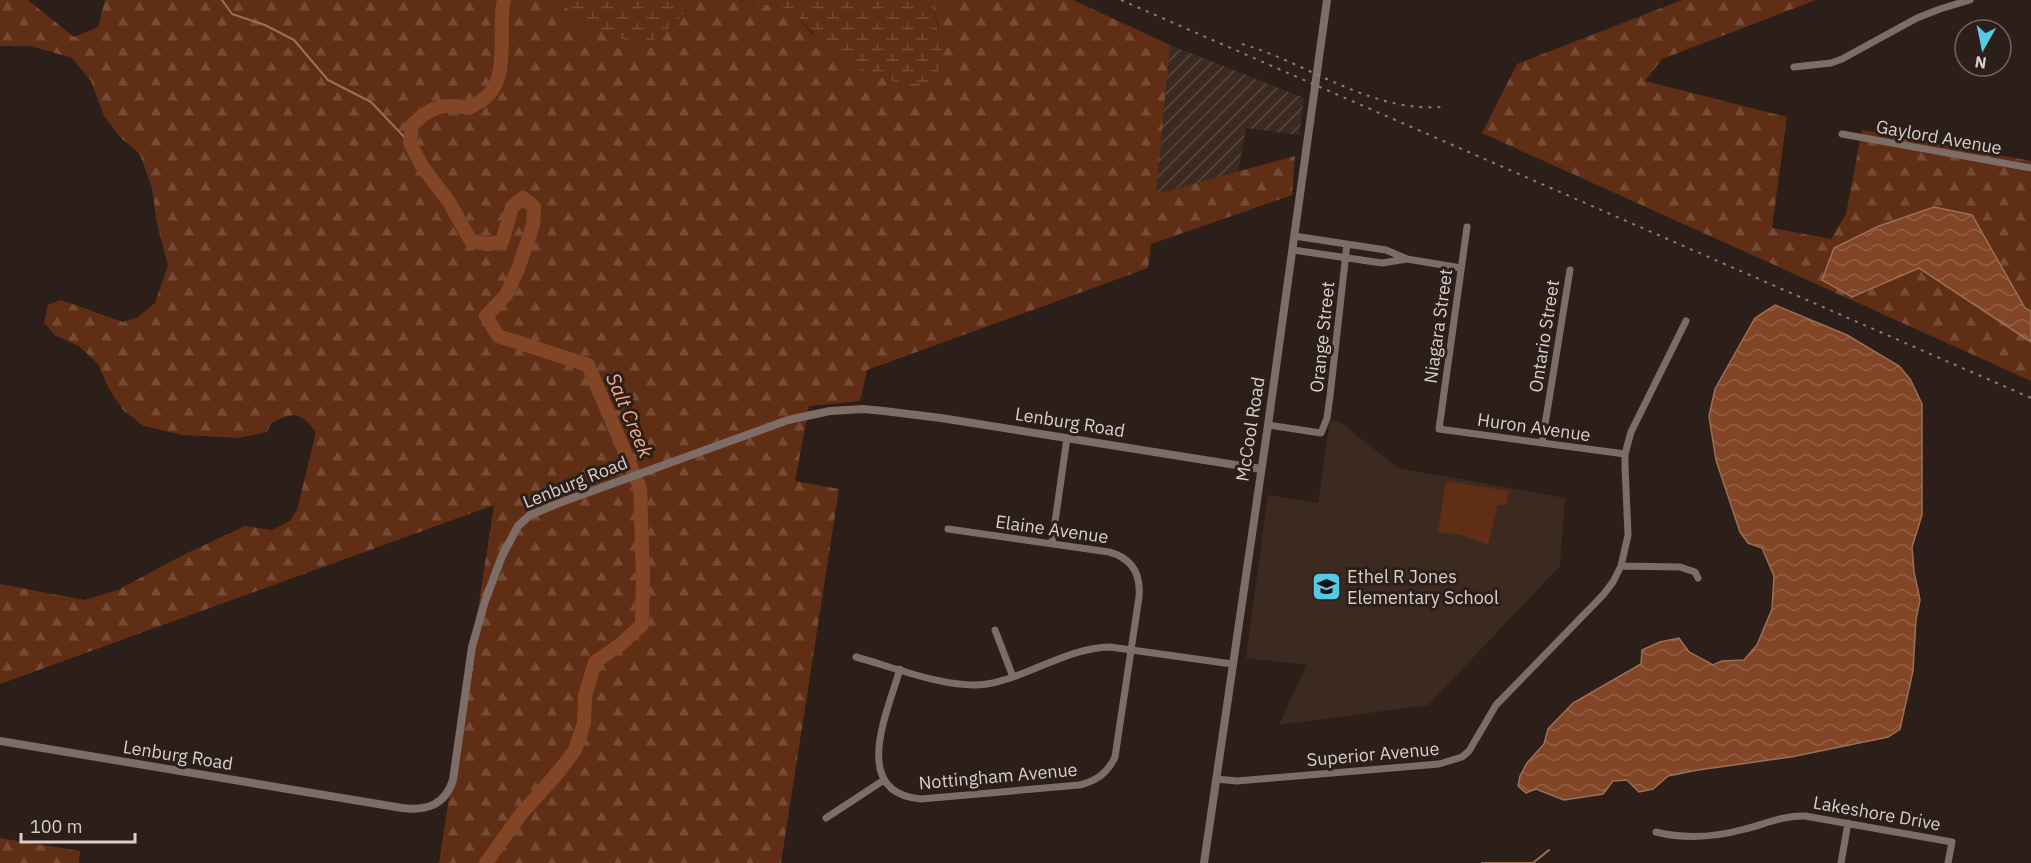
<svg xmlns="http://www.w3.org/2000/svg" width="2031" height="863" viewBox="0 0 2031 863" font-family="'IBM Plex Sans',sans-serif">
<defs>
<pattern id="industrial-furrows" width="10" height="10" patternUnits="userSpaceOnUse" patternTransform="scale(1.5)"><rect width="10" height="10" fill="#3c2a21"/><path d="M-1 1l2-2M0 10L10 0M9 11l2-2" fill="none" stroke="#574840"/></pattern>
<pattern id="forest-firs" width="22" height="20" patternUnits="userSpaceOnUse" patternTransform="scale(1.5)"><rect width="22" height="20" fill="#602e14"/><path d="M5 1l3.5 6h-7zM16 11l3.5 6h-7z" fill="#764b35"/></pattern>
<pattern id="wetland-marsh" width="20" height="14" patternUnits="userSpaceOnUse" patternTransform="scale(1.5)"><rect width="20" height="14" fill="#602e14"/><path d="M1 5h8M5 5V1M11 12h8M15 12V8" fill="none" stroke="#764b35"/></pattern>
<pattern id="water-waves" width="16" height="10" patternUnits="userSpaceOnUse" patternTransform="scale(1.5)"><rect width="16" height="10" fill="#824627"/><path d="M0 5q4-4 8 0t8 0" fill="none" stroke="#936045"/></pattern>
</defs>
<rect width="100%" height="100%" fill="#2c1f19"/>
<path fill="#3c2a21" d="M1330,420L1340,422L1398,468L1565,498L1560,566L1428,705L1279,725L1307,665L1246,658L1268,495L1318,503Z"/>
<path fill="url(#industrial-furrows)" d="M1170,45L1304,98L1299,135L1246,128L1238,172L1155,194Z"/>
<path fill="url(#forest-firs)" d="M0,0H28L74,37L98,27L105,0H560L582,26L675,23L694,0H738L791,9L813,35L939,31L932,0H1073L1170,45L1156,194L1295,156L1292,195L1151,244L1148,268L867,370L860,401L809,406L795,481L839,489L781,863H439L494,505L0,684V584L84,600L118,590L181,556L245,526L272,530L290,521L297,510L316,432C299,411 294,412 271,423L267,432L239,438L182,435L144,426L124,411L109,389L98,364L79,346L56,336L44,323L48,305L61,300L123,322L138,317L155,303L168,265L157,224L152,188L140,154L121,138L104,116L91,81L72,58L31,46H0Z
M1682,0H1816L1662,59L1645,81L1787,117L1772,228L1831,239L1846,214L1862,130L2031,161V311L2025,308L1972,216L1934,207L1879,226L1834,248L1853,297L1919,268L2031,342V381L1482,133L1517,64Z
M0,838L80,851L79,863H0Z"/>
<path fill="url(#wetland-marsh)" d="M560,0H694L675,23L645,46L582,26Z
M738,0H932L944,61L931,83C922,83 911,85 903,83C854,74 822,45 791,9Z"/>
<path fill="#602e14" d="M1446,481L1508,491L1506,505H1498L1488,545L1460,535L1438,532Z"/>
<path fill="url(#water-waves)" stroke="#9c6f58" stroke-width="1.5" d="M1934,207L1972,215L2025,308L2031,311V342L1919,268L1852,297L1822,280L1834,248L1879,226Z
M1775,305L1847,335L1899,366L1910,379L1922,404V515L1912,547L1914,572L1920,600L1916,619L1913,671L1900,729L1888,737L1791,757L1698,770L1668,776L1653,789L1639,792L1627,780L1613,781L1603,794L1564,800L1536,789L1526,793L1518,786L1520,776L1527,763L1544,744L1548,729L1573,703L1641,664L1642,650L1660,642L1679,638L1689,652L1713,665L1722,661L1744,660L1757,645L1772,609L1774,576L1762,548L1748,543L1740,532L1716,460L1709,416L1715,389L1755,318Z"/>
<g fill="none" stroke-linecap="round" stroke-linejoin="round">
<path stroke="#9c6f58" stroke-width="2" d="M222,0L232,14L265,25L294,40L328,80L371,102L410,143
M1482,863H1533L1549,850"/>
<path stroke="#824627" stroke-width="14" d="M486,863L521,814L556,775L575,750L584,723L585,696L595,662L621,644L642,625L643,575L640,488L588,365L498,336L486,316L506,295L518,269L533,225L534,207L523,198L512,207L502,242L488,244L471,241L449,202L422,166L410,143L412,125C432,106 441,103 469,108C475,104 483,101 488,95C510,74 497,28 504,0"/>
<path stroke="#7d6d66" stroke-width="7" d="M1794,67L1831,63L1842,59L1917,18L1940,9L1970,0
M1842,134L2031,168
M1467,227L1439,429L1625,454
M1294,236L1386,250L1407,259L1461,268
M1293,250L1382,263L1407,259
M1268,425L1321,433L1327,418L1330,396L1347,244
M1542,443L1570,270
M1052,543L1067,438
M1621,566L1680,567L1695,572L1698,578
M995,630L1013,677
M856,657C893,667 949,690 987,684C1029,677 1066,648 1110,647L1232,664
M900,669C888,711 849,793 921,799L1079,785C1096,781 1107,774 1115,757L1139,597C1141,574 1132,558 1109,552L948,529
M1216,779L1237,781L1439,764L1462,757L1469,751L1496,705L1603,595L1613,582L1621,566L1628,535L1625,466V454L1631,432L1686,321
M826,818L884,780
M1656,832C1684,839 1716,837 1745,829C1765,824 1785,815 1805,816L1952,842L1948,863
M1841,863L1848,823"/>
<path stroke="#7d6d66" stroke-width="8" d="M0,741L402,808C427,811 445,805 453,780L472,647L485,601L502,556L518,526L530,515L559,503L788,420L830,411L863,409L884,411L941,418L1261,469
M1204,863L1268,425L1327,0"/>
<path stroke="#877c77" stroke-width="2" stroke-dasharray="3 6" stroke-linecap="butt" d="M1121,0L2031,398
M1242,44C1308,63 1369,112 1441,107"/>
</g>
<defs>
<symbol id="school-square" viewBox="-11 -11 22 22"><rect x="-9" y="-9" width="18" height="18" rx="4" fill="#58c9e3" stroke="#2c1f19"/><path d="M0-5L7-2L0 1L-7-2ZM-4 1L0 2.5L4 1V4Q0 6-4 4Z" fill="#111"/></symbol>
</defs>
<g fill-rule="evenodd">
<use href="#school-square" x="1310" y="570" width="33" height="33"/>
</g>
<g text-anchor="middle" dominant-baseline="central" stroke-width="6" stroke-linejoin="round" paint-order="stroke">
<g font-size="18" fill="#d8cfcb" stroke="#2c1f19">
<text transform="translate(1939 137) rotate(10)">Gaylord Avenue</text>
<text transform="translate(1438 326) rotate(-82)">Niagara Street</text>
<text transform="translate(1544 336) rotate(-81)">Ontario Street</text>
<text transform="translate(1322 337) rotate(-84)">Orange Street</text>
<text transform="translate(1070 422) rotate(9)">Lenburg Road</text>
<text transform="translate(1534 427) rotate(8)">Huron Avenue</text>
<text transform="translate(1250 429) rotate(-81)">McCool Road</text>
<text transform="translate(575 482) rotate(-22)">Lenburg Road</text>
<text transform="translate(1052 529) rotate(8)">Elaine Avenue</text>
<text transform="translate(1373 754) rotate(-5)">Superior Avenue</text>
<text transform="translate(178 755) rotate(9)">Lenburg Road</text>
<text transform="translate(998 776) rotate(-5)">Nottingham Avenue</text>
<text transform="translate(1877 813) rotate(10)">Lakeshore Drive</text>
</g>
<g font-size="18" fill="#d8cfcb" stroke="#2c1f19" text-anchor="start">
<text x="1347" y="576">Ethel R Jones<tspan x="1347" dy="21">Elementary School</tspan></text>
</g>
<g font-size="20" font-style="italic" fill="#f4ab88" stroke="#2c1f19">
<text transform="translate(630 415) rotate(67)">Salt Creek</text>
</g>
</g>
<g transform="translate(1983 48) rotate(189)"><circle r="28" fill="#2c1f19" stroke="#716560" stroke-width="1.5"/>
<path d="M0-4.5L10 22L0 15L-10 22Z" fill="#58c9e3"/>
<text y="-9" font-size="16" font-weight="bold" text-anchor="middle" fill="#d8cfcb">N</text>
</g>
<path d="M21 833v9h114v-9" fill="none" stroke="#d8cfcb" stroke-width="3"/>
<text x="30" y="833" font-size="18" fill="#d8cfcb" stroke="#2c1f19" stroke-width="4.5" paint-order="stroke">100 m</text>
</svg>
